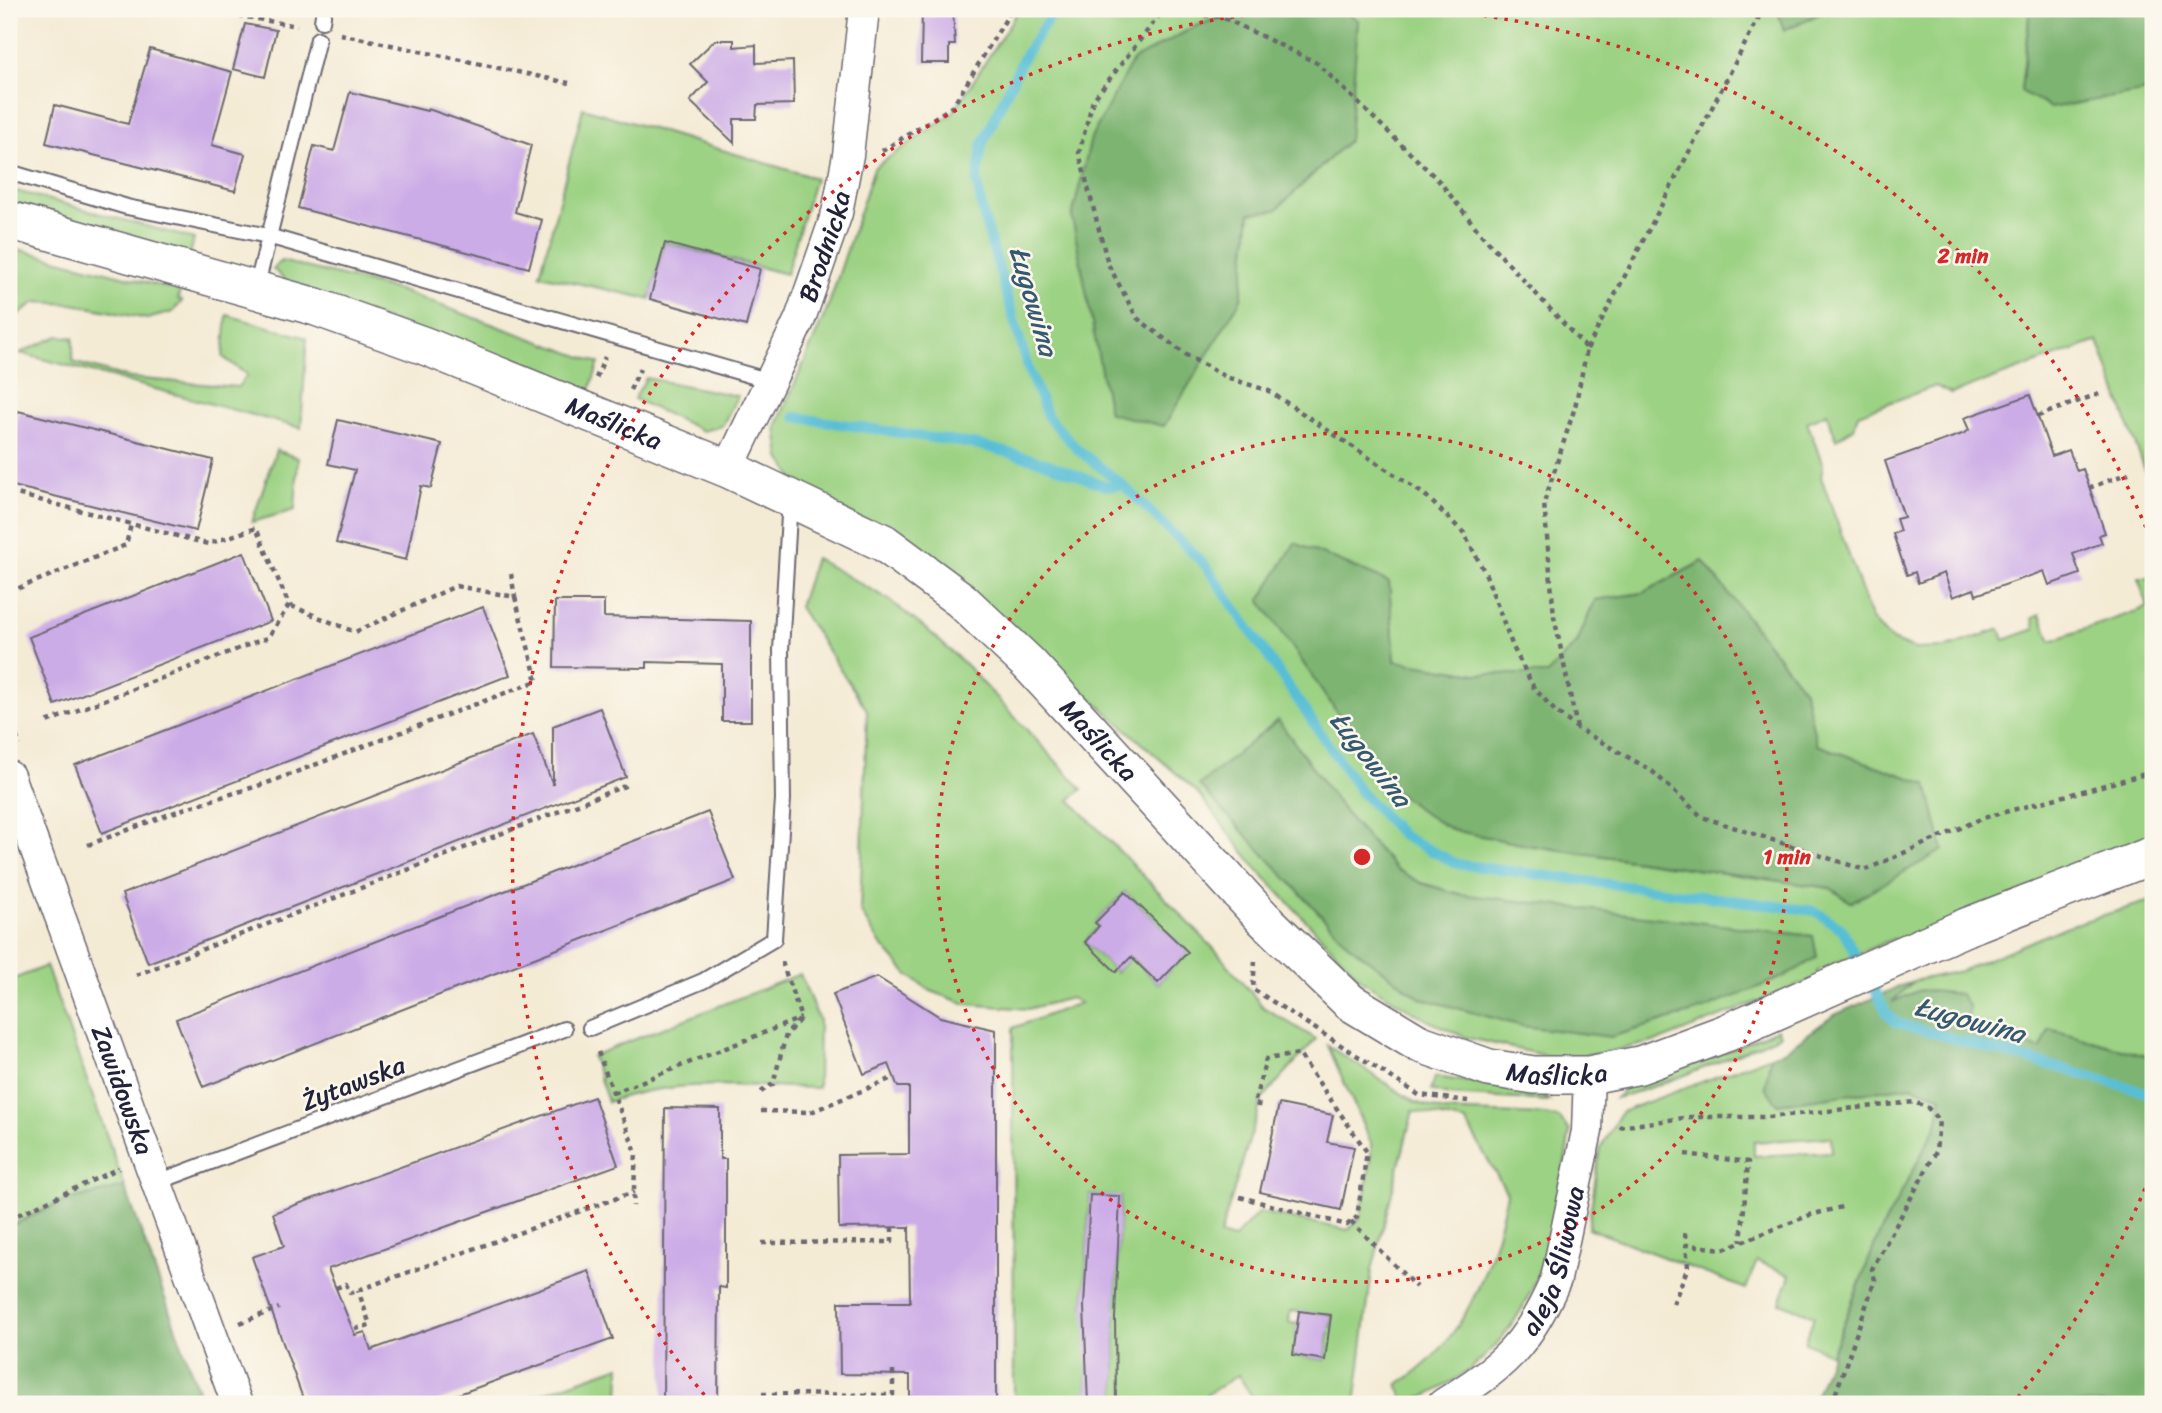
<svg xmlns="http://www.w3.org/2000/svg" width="2162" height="1413" viewBox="0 0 2162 1413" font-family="Sriracha,sans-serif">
<rect width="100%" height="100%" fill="#fbf7ec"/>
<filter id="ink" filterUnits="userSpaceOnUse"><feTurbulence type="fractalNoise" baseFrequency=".0143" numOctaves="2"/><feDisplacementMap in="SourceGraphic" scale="14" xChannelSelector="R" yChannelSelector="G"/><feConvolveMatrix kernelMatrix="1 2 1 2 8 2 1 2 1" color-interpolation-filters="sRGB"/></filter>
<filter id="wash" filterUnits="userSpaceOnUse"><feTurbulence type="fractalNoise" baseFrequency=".00686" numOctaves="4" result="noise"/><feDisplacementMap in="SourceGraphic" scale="28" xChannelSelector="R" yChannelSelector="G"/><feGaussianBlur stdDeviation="1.57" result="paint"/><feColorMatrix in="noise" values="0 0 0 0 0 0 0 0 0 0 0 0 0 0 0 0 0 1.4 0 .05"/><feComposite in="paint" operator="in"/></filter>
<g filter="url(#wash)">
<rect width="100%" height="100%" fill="#f4ebd5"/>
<path fill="#9cd283" stroke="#5f7a5f" stroke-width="2" fill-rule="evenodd" d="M1019,9H1246L1196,26L1241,299L1250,213L1358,20L1340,9H1777L1784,30L1830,9H2030L2021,91L2051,107L2153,90V492L2098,341L1951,394L1936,386L1858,414L1854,428L1836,439L1827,413L1807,422L1823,465L1821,477L1871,617L1882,631L1894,641L1915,649L1945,648L2000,629L2004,640L2035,629L2033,618L2040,615L2051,641L2148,607L2138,578H2153V844L1896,944L1893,939L1817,971L1819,977L1662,1040L1598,1054L1551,1057L1465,1037L1429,1021L1364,982L1257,869L1197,792L925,551L802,490L780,458L776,427L828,307L874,168L953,113ZM1703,561L1804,690L1816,745L1927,784L1851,902L1830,888L1526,845L1384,781L1359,743L1389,582L1395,661L1476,674L1547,675L1577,643L1595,600L1643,593ZM1278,721L1346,814L1396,869L1421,883L1459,894L1420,998Z
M583,108L815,178L786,274L665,243L650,299L540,275Z
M9,189L194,239L189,259L9,211Z
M9,247L180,291L178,299L182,301L173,312L147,319L73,304L35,302L20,314L9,309Z
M281,261L398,290L599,363L589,392L291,286L273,269Z
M227,315L307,338L301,428L20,353L58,336L73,338V362L130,378L238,387L247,375L223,357Z
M646,378L738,396L722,426L703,431L634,399Z
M276,450L298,458L295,510L252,522Z
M815,558L888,599L932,634L967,666L1082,789L1070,800L1218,953L1263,1007L1316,1039L1262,1099L1220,1235L1233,1239L1259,1212L1348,1230L1360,1219L1371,1160V1143L1328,1046L1415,1102L1443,1111L1545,1115L1559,1118L1570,1131C1555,1224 1543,1323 1457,1378C1438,1390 1426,1400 1403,1399L1398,1384C1465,1345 1492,1265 1507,1193L1466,1122L1413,1111L1372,1270L1355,1404H1257L1238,1375L1195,1402L1196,1404H1116L1115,1314L1086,1315L1088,1404H1014L1013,1028L1080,1003L1071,998L1028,1009L966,1004L931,991L907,974L879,942L860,911L867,710L799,607ZM1125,892L1187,952L1158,983L1131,957L1116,972L1085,942L1099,926L1096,922ZM1090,1195L1120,1197L1115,1308L1084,1306ZM1290,1311L1332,1315L1331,1327L1289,1323ZM1297,1328L1329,1332L1325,1360L1294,1355Z
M2153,900V1058L2049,1029L2041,1049L1967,1029L1969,1006L1890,1003L1913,981L1960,971L2068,926Z
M46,966L125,1187L59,1203L9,1227V981Z
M800,974L819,1020L818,1088C749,1086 673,1078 608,1102L592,1056Z
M1777,1029L1780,1035C1726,1060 1673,1082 1616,1098L1630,1083L1711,1058Z
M1771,1056L1765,1087L1779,1104L1911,1086L1942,1096L1937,1125L1878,1237L1831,1354L1805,1342L1814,1316L1780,1303L1790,1275L1757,1261L1746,1289L1588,1228L1600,1149L1621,1112ZM1831,1137L1832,1152L1754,1156V1142Z
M1435,1077L1537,1091L1550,1101L1448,1095L1431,1090Z
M620,1366L619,1404H512Z"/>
<path fill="#7db471" stroke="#506b56" stroke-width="2" d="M1246,9H1340L1358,20L1349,140L1276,210L1250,213L1241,299L1164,426L1109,413L1072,217L1091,138L1133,60L1196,26Z
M1777,9H1830L1784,30Z
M2030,9H2153V90L2051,108L2021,91Z
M1295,543L1389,582L1395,661L1476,674H1547L1577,643L1595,600L1643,593L1703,561L1804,690L1817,745L1927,784L1943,850L1851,902L1830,888L1526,845L1452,830L1422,812L1384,781L1260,600Z
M1278,720L1346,814L1396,869L1421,883L1459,894L1813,936L1817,957L1788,975L1704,1009L1611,1037L1522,1026L1420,998L1349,945L1199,785Z
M1913,981L1892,1002L1920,990L1960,994L1969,1006L1967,1029L2041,1049L2049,1029L2153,1058V1404H1812L1878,1237L1937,1125L1942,1097L1911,1086L1778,1104L1765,1087L1771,1056L1786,1050L1834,1015Z
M125,1187L203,1404H9V1227L59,1203Z"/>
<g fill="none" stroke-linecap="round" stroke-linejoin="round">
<path stroke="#57bed5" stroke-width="10" d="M1055,9L1023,58L982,145L977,181L983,215L1030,374L1048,417L1078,450L1123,485L1206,566L1360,791L1403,836L1457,864L1815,911L1842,929L1888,1015L1897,1023L2153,1094
M795,417L979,445L1043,462L1106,486L1123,485"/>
</g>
<g id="blocks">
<path fill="#ccace7" d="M922,9H953L955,45H949V63H921Z
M245,24L276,30L265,77L233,69Z
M715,40H734V47L756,45V63L793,61L794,104L757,105L756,119H734V143L690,101L708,82L690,64Z
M150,49L232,72L212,145L245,154L235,191L46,143L55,105L128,124Z
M350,92L427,111L428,109L531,145L515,212L542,220L529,268L298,208L314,146L334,151Z
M665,243L760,269L746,326L650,299Z
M2030,395L2052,456L2069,450L2077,471L2083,469L2105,533L2099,535L2102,543L2073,554L2080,574L2049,585L2044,571L1976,595L1974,589L1953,597L1944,573L1918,583L1915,572L1907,575L1893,534L1900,531L1896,519L1904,517L1885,461L1965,433L1969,430L1964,418Z
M18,411L213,460L196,531L9,485V448Z
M338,420L442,444L431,488L421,486L406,560L336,543L355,470L328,464Z
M244,552L271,621L55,705L29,637Z
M555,601H604V617L751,621V721H722V664L647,662V668L554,667Z
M483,607L510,675L102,833L75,765Z
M600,708L626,777L148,963L122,894L533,734L553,785V726Z
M708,812L735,880L203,1087L176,1019Z
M1125,892L1188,952L1158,983L1131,957L1116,972L1085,942L1099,926L1095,923Z
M877,977L940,1017L996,1030V1404H910V1375L840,1374L839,1302H910L909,1227L839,1228L838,1155L909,1154V1087H898L889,1064L864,1074L833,994Z
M594,1097L618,1165L328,1269L355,1335L365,1332L371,1350L589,1271L613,1339L431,1404H305L252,1257L284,1246L273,1213Z
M1279,1104L1333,1115L1327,1142L1354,1147L1341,1210L1260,1192Z
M665,1108L720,1109V1159H726V1288L719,1287L718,1404H663Z
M1090,1195L1120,1196L1115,1318L1116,1404H1088L1084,1306Z
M1299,1311L1331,1315L1325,1360L1293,1355Z"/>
</g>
</g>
<g filter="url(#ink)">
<use href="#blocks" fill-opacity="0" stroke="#6c6871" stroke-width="2"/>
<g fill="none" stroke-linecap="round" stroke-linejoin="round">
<defs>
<path id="service" d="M322,21L324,9
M9,172L127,207L268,236L770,381
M256,289L318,39
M590,1028L703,981L774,939L783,799L781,650L790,499
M158,1182L564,1029"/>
<g id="minor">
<path id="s1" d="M728,469L800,319L837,213L848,155L864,9"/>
<path id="s2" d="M9,776L237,1404"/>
<path id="s3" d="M1443,1404C1503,1367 1528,1345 1556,1279L1587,1131L1589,1075"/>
</g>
<g id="tertiary">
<path id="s4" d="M9,220L316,307L425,346L728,469L884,543L961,600L1029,664L1263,918L1350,1002L1418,1043L1489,1068L1534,1075H1589L1640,1065L1726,1033L1966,927L2153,855"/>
</g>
</defs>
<use href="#service" stroke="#6c6871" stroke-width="18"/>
<use href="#minor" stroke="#6c6871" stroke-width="33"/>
<use href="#tertiary" stroke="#6c6871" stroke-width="40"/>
<path stroke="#6c6871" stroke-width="4.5" stroke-dasharray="5 5" stroke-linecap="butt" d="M218,12L297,26
M340,34L569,83
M882,151L953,106L1012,9
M1587,349L1763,9
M596,378L605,357
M630,390L640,369
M2038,416L2101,393
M2089,488L2129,473
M9,492L208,544L256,528L289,605L269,637L44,723
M511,574L515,597
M9,592L126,545L131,524
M9,717L20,745
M1577,728L1554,616L1544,503L1575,407L1587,349L1481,234L1439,181L1317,63L1222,17L1162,12L1093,100L1079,153L1108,264L1137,318L1186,355L1226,377L1269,391L1425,495L1464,533L1486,575L1513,647L1534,688L1555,711L1577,728L1652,771L1702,817L1865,870L1983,818L2153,772
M88,845L183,809L267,783L537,681L515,597L456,586L355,632L289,605
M1255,961L1253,989L1419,1095L1468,1101
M782,962L801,1018
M136,975L627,785
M598,1052L636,1153L633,1206
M761,1092L773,1084L786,1035L801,1018
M613,1093L801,1018
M761,1111L811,1112L890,1079
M1619,1127L1690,1117H1769L1914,1102L1928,1108L1939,1121L1936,1152L1872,1269L1875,1280L1832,1404
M1685,1154L1748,1162L1741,1242
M1240,1197L1347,1225L1357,1217L1367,1152L1299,1054L1266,1059L1254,1104L1265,1106
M9,1219L119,1168
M1351,1221L1416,1287
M1685,1233L1686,1245
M762,1243L892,1242V1222
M336,1288L346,1284L350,1293L634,1192
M1673,1304L1688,1267L1686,1245L1724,1249L1810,1215L1842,1207
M240,1323L279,1308
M355,1329L370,1325L358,1290
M762,1394L893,1395V1367
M810,1404V1394"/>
<use href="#service" stroke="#fff" stroke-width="14"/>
<use href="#minor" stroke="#fff" stroke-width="30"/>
<use href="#tertiary" stroke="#fff" stroke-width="37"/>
</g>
</g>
<g fill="none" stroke="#d62828" stroke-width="3.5" stroke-dasharray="3.5 7">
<circle cx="1362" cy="857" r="425"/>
<path d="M2153 1169A850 850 0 0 1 2013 1403M711 1403A850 850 0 0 1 1303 9M1421 9A850 850 0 0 1 2153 545"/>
</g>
<g text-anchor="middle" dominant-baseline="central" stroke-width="5" stroke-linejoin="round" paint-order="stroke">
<g font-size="26" fill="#22223b" stroke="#fbf7ec">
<text stroke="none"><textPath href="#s1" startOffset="243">Brodnicka</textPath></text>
<text stroke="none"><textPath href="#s4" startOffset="639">Maślicka</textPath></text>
<text stroke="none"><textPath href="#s4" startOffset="1227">Maślicka</textPath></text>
<text stroke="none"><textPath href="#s4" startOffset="1813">Maślicka</textPath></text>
<text transform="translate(353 1083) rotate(-21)">Żytawska</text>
<text stroke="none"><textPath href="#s2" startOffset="334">Zawidowska</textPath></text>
<text stroke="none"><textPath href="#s3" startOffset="189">aleja Śliwowa</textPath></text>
</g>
<g font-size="28" font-style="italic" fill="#355971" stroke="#fbf7ec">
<text transform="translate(1034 301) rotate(74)">Ługowina</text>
<text transform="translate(1371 759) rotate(52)">Ługowina</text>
<text transform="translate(1970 1020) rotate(15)">Ługowina</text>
</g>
</g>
<circle cx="1362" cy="857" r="10" fill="#d62828" stroke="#fbf7ec" stroke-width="3.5"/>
<g font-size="21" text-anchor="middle" font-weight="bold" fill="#d62828" stroke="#fbf7ec" stroke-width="5" stroke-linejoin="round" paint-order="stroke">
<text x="1963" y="263">2 min</text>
<text x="1787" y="864">1 min</text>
</g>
<rect width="2162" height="1413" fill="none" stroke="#fbf7ec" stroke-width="35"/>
</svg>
